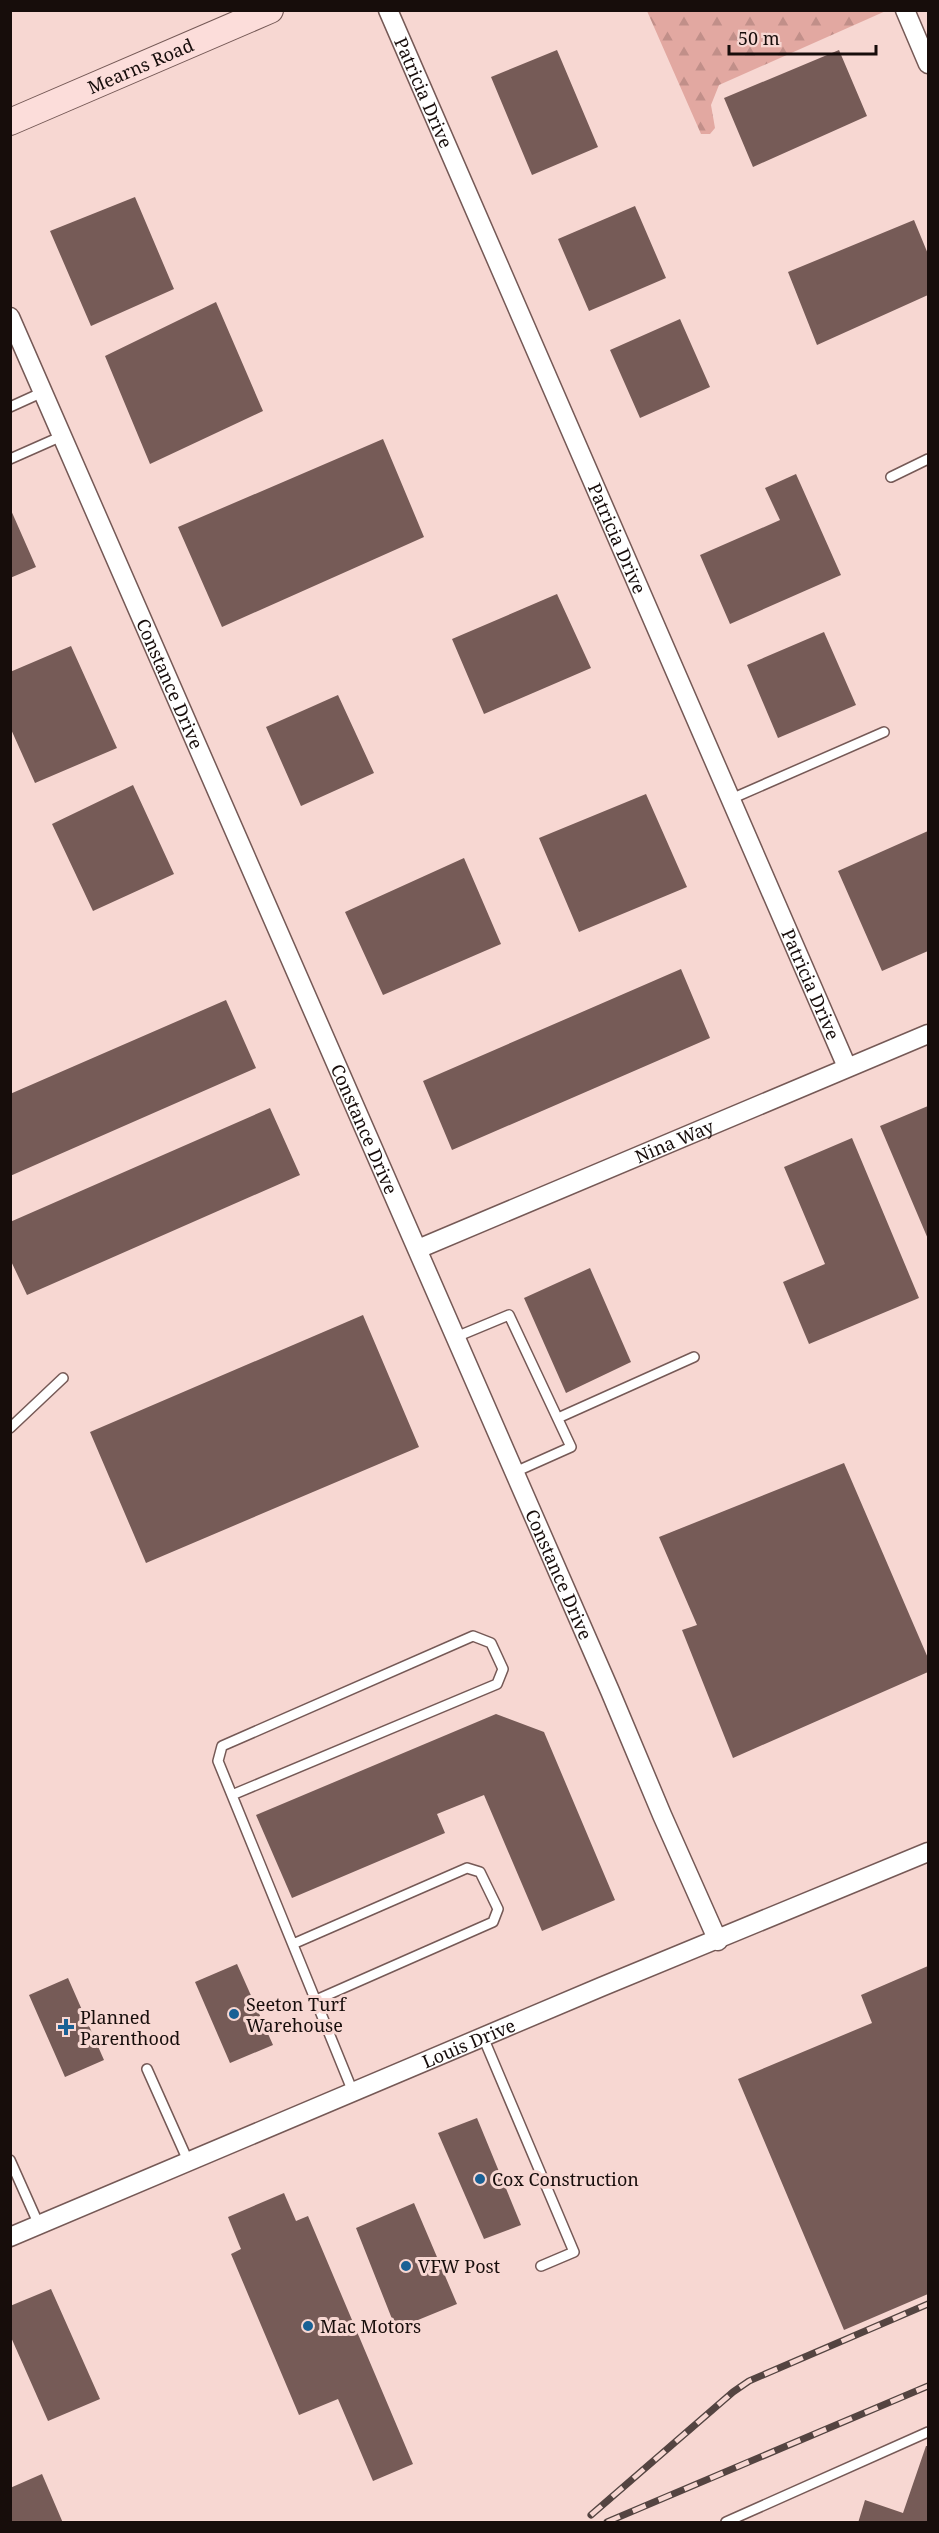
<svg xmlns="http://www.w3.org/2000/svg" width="939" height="2533" viewBox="0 0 939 2533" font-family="'Noto Serif',serif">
<defs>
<pattern id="forest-firs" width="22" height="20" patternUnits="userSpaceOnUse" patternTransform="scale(1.5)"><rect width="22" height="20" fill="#e2a8a1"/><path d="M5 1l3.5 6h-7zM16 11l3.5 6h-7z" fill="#c18f89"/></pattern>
</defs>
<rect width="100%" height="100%" fill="#f7d7d2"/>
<path fill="url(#forest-firs)" d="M888,10L719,85L711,105L715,128L710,134H701L647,11Z"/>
<path fill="#765b57" d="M557,50L598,147L532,175L491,77Z
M839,50L867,116L753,167L724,98Z
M135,197L174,289L91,326L50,231Z
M635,206L666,278L589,311L558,239Z
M914,220L928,254V295L817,345L788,272Z
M216,302L263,411L150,464L105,356Z
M680,319L710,387L640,418L610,350Z
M383,439L424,537L222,627L178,527Z
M796,474L841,575L730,624L700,555L780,520L765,488Z
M10,508L36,567L10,578Z
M557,594L591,668L484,714L452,639Z
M824,632L856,705L778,738L747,665Z
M71,646L117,748L35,783L10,727V672Z
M338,695L374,773L301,806L266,727Z
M133,785L174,874L93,911L52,824Z
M646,794L687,887L579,932L539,838Z
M928,831V951L882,971L838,871Z
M464,858L501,944L383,995L345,912Z
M681,969L710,1038L452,1150L423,1081Z
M226,1000L256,1068L10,1176V1094Z
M928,1106V1239L880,1126Z
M270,1108L300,1175L27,1295L10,1259V1222Z
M852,1138L919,1298L809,1344L783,1282L825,1264L784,1167Z
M590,1268L631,1362L566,1393L524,1298Z
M363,1315L419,1447L146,1563L90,1432Z
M844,1463L928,1658V1672L733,1758L682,1630L697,1625L659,1537Z
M496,1714L544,1732L615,1900L542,1931L484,1795L437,1814L445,1833L292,1898L256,1815Z
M237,1964L273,2045L230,2063L195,1982Z
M928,1966V2294L844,2330L738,2079L872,2023L861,1995Z
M68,1978L104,2060L65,2077L29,1995Z
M477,2118L521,2225L484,2239L438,2133Z
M284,2193L296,2221L308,2216L413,2464L373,2481L338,2399L299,2415L231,2254L241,2249L228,2217Z
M414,2203L457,2304L396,2329L356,2228Z
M51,2289L100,2399L48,2421L10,2335V2306Z
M926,2446H928V2523H858L865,2500L903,2513Z
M42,2474L63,2523H10V2488Z"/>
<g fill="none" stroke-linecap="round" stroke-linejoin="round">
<defs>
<path id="lane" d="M10,407L43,392
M10,459L62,436
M891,477L928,459
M731,799L884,732
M456,1337L509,1315L571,1447L515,1472
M558,1418L694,1357
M10,1428L63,1378
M232,1795L497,1684L503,1669L491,1643L473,1636L222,1746L218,1761L353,2092
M293,1944L467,1868L480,1872L498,1909L493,1922L316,2000
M483,2037L574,2252L541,2266
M147,2069L189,2163
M10,2160L39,2225
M726,2522L928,2432"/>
<g id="street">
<path id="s1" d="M388,10L847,1067"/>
<path d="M905,10L928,64"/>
<path id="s2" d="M10,317L610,1691L662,1815L718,1941"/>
<path id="s3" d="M418,1249L928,1034"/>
<path id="s4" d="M10,2237L601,1987L928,1852"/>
</g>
<g id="secondary">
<path id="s5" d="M10,122L270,10"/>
</g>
</defs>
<use href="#lane" stroke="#755956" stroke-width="12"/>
<use href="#street" stroke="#755956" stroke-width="21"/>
<use href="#secondary" stroke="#755956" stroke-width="28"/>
<use href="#lane" stroke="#fff" stroke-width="9"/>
<use href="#street" stroke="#fff" stroke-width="18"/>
<use href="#secondary" stroke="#fcddda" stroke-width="26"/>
<defs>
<path id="rail" d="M591,2515L733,2392L749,2381L928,2304
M607,2522L928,2386"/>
</defs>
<use href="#rail" stroke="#544441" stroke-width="7"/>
<use href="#rail" stroke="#f7d7d2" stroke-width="4.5" stroke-dasharray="14" stroke-linecap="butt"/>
</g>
<g fill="#196195" stroke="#f7d7d2" stroke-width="2">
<circle cx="234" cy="2014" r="6"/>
<path d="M63 2018h6v6h6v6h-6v6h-6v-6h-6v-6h6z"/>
<circle cx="480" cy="2179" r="6"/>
<circle cx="406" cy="2266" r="6"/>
<circle cx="308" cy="2326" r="6"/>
</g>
<g text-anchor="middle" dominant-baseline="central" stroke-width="6" stroke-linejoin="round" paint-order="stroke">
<g font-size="18" fill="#170d0b" stroke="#f7d7d2">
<text stroke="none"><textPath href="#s5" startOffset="142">Mearns Road</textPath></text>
<text stroke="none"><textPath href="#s1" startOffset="90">Patricia Drive</textPath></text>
<text stroke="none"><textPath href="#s1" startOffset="576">Patricia Drive</textPath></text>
<text stroke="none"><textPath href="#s2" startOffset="400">Constance Drive</textPath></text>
<text stroke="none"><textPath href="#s1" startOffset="1062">Patricia Drive</textPath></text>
<text stroke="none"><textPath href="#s2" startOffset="886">Constance Drive</textPath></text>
<text stroke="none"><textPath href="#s3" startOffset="278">Nina Way</textPath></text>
<text stroke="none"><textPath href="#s2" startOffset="1372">Constance Drive</textPath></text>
<text stroke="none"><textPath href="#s4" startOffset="498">Louis Drive</textPath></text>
</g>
<g font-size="18" fill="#170d0b" stroke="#f7d7d2" text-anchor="start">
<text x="246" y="2004">Seeton Turf<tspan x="246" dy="21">Warehouse</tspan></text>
<text x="80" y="2017">Planned<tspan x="80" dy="21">Parenthood</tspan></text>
<text x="492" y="2179">Cox Construction</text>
<text x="418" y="2266">VFW Post</text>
<text x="320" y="2326">Mac Motors</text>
</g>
</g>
<rect width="939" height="2533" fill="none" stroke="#170d0b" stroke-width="24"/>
<path d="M729 45v9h147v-9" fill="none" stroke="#170d0b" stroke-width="3"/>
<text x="738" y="45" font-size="18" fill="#170d0b" stroke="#f7d7d2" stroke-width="4.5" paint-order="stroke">50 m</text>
</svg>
